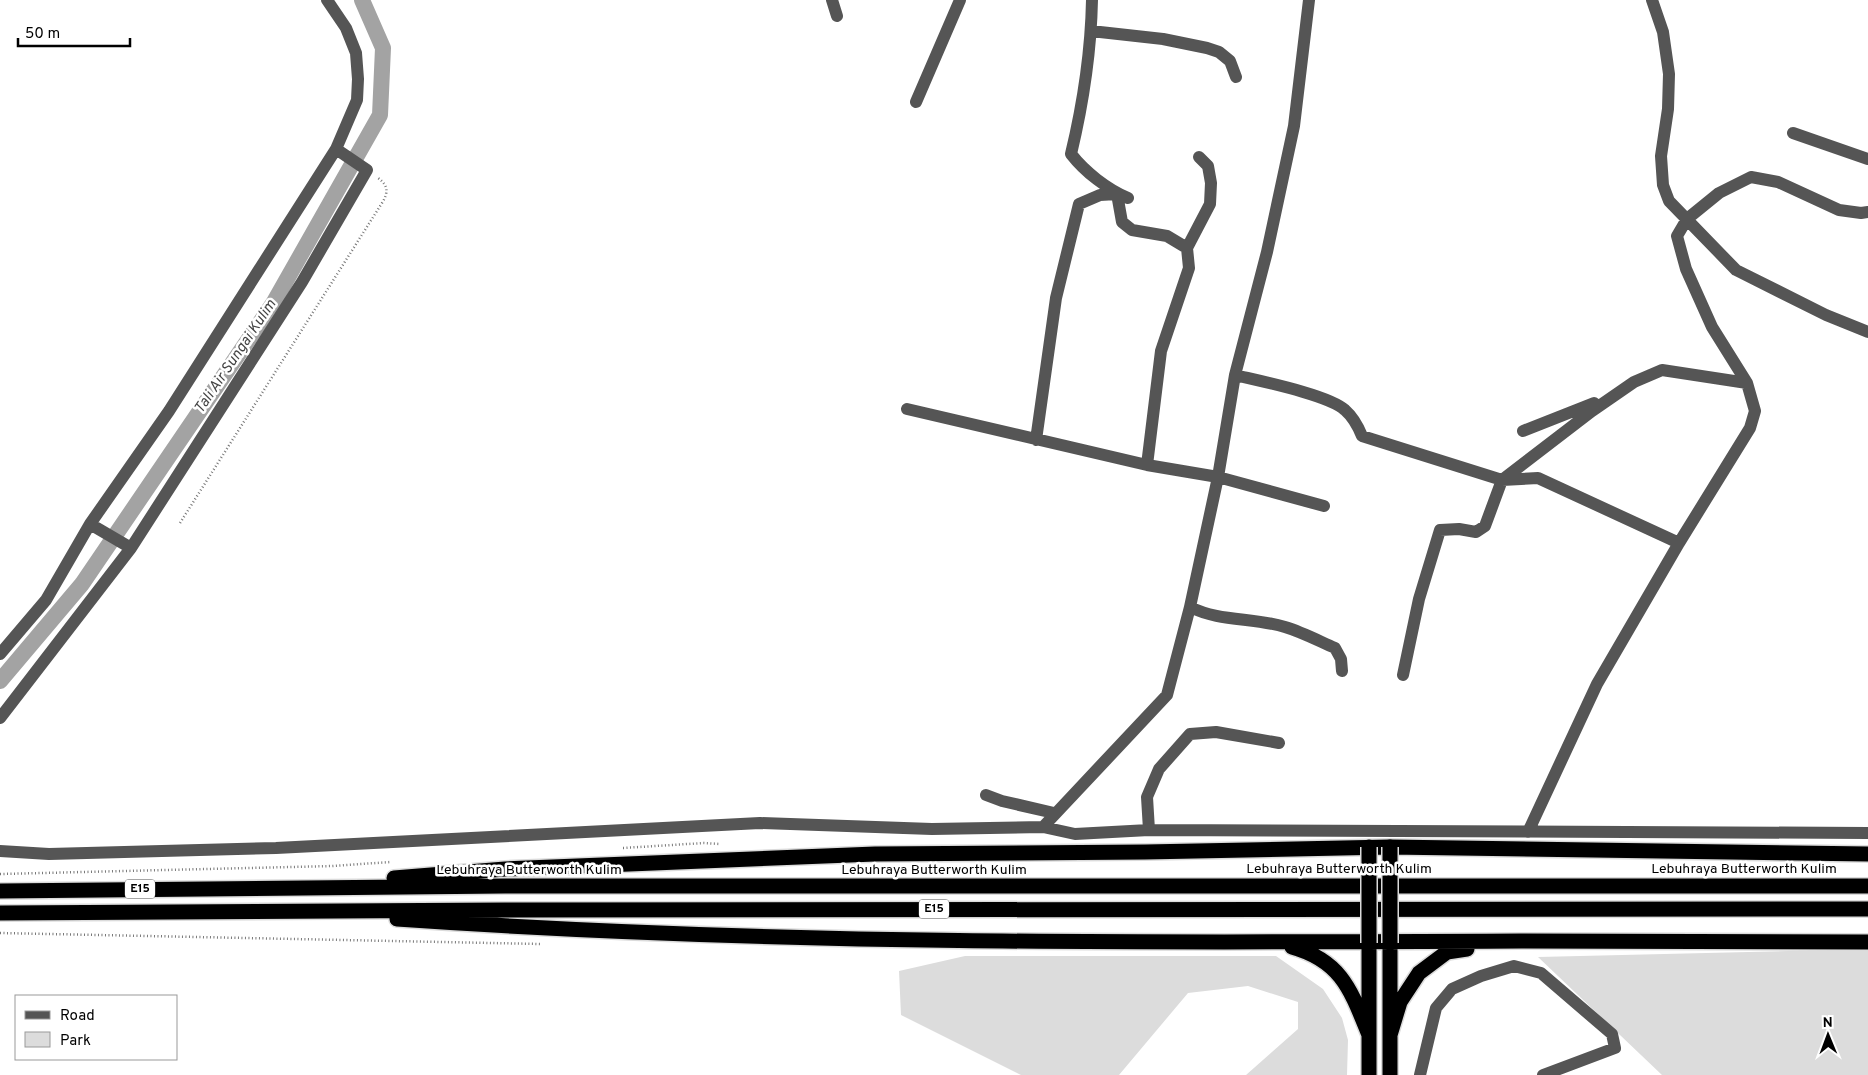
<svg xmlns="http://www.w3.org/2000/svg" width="1868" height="1075" viewBox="0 0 1868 1075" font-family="Overpass,sans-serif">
<rect width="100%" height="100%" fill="#fff"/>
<path fill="#dcdcdc" d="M1868,949V1075H1662L1538,957Z
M965,956H1276L1323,989L1342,1018L1348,1040L1347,1075H1246L1298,1029V1002L1248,986L1188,993L1119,1075H1021L901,1015L899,971Z"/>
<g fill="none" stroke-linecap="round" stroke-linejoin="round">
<path stroke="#a3a3a3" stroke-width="16" d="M0,681L82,584L274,302L380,115L383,48L362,0"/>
<defs>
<path id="highway" d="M394,878L505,869L875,854L1145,852L1390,847L1868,854
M0,891L505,886H1868
M0,913L505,910L1868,909
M397,919C771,945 1146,943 1521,941C1636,941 1752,942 1868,942
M1369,943V1075
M1390,943V1075
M1292,947C1342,961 1351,991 1369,1035
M1390,1035L1400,1002L1419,973L1447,952L1467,949"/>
</defs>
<use href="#highway" stroke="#dbdbdb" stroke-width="18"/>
<path stroke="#777" stroke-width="2.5" stroke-dasharray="1 2.5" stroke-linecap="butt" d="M180,523L382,203C388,193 389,186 378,178
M623,848L704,843L720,844
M0,874L332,866L391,862
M0,933L540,944"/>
<path stroke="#555" stroke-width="12" d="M832,0L837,16
M1092,0C1091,51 1083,104 1071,154C1085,172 1107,189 1128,198
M1652,0L1663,32L1669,74L1668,109L1661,156L1663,185L1669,201L1736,270L1826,315L1868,332
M1091,31L1163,39L1207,48L1219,52L1230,61L1236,77
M916,102L960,0
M1793,133L1868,159
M1235,375C1260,381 1329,395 1345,410C1353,417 1358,426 1362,436L1502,480L1538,478L1679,543
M907,409L1147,465L1218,477L1324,506
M1523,431L1594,403
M1036,440L1056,298L1079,204L1100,195L1117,194L1122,222L1132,230L1167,236L1187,248
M1147,465L1161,351L1189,268L1187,248L1210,204L1211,183L1208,166L1199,157
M90,524L131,548
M1190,607C1220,622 1253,617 1285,627C1302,632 1319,641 1335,648L1341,659L1342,671
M0,654L46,600L90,524L169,411L336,149L357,100L358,79L356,53L346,28L327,0
M1403,675L1419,599L1440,530L1459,529L1476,532L1485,526L1502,480L1592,411L1634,382L1662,370L1747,383
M0,718L131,548L302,282L367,170L336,149
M986,795L1002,801L1054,813
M1043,827L1167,695L1190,607L1218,477L1235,375L1267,252L1294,126L1309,0
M1149,830L1147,797L1159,769L1190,734L1216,732L1279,743
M1528,832L1597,684L1679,543L1750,428L1755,411L1747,383L1712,327L1686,269L1677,236L1687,219L1719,193L1751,177L1778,182L1839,210L1861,213L1868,212
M0,851L49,854L276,848L760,823L932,829L1043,827L1075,834L1149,830L1868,833
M1420,1075L1436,1008L1452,989L1481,976L1514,966L1541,973L1612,1034L1615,1048L1543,1075"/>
<use href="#highway" stroke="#000" stroke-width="15"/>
<defs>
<path id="highway-bridge" d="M1369,847V943
M1390,847V943"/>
</defs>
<use href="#highway-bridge" stroke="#dbdbdb" stroke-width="18" stroke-linecap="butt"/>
<use href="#highway-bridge" stroke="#000" stroke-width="15"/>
</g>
<g text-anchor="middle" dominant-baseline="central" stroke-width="5" stroke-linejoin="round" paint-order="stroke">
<g fill="#fff" stroke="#4c4c4c" stroke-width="1">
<rect x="125" y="879.5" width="30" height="19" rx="4"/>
<rect x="919" y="899.5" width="30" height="19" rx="4"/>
</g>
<g font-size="12" font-weight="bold" fill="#000">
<text x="140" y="889">E15</text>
<text x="934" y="909">E15</text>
</g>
<g font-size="14" fill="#000" stroke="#fff">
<text x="1339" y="869">Lebuhraya Butterworth Kulim</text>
<text x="1744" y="869">Lebuhraya Butterworth Kulim</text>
<text x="529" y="870">Lebuhraya Butterworth Kulim</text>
<text x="934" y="870">Lebuhraya Butterworth Kulim</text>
</g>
<g font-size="15" font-style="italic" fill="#444" stroke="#fff">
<text transform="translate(236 357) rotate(-56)">Tali Air Sungai Kulim</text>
</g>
</g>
<rect x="15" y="995" width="162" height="65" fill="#ffffff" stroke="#999999"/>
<rect x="25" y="1011" width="25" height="8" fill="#555555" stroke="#999999"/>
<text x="60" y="1020" font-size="15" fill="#000000">Road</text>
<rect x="25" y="1032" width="25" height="15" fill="#dcdcdc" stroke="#999999"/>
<text x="60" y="1045" font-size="15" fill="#000000">Park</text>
<g transform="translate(1828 1035) rotate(359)" stroke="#ffffff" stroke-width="4" paint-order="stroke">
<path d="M0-4L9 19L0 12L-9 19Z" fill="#000000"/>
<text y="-8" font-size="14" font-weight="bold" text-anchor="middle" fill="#000000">N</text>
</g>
<path d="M18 38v8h112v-8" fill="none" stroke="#000000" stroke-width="2.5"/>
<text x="25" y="38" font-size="15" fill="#000000" stroke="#ffffff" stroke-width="4" paint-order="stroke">50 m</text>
</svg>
